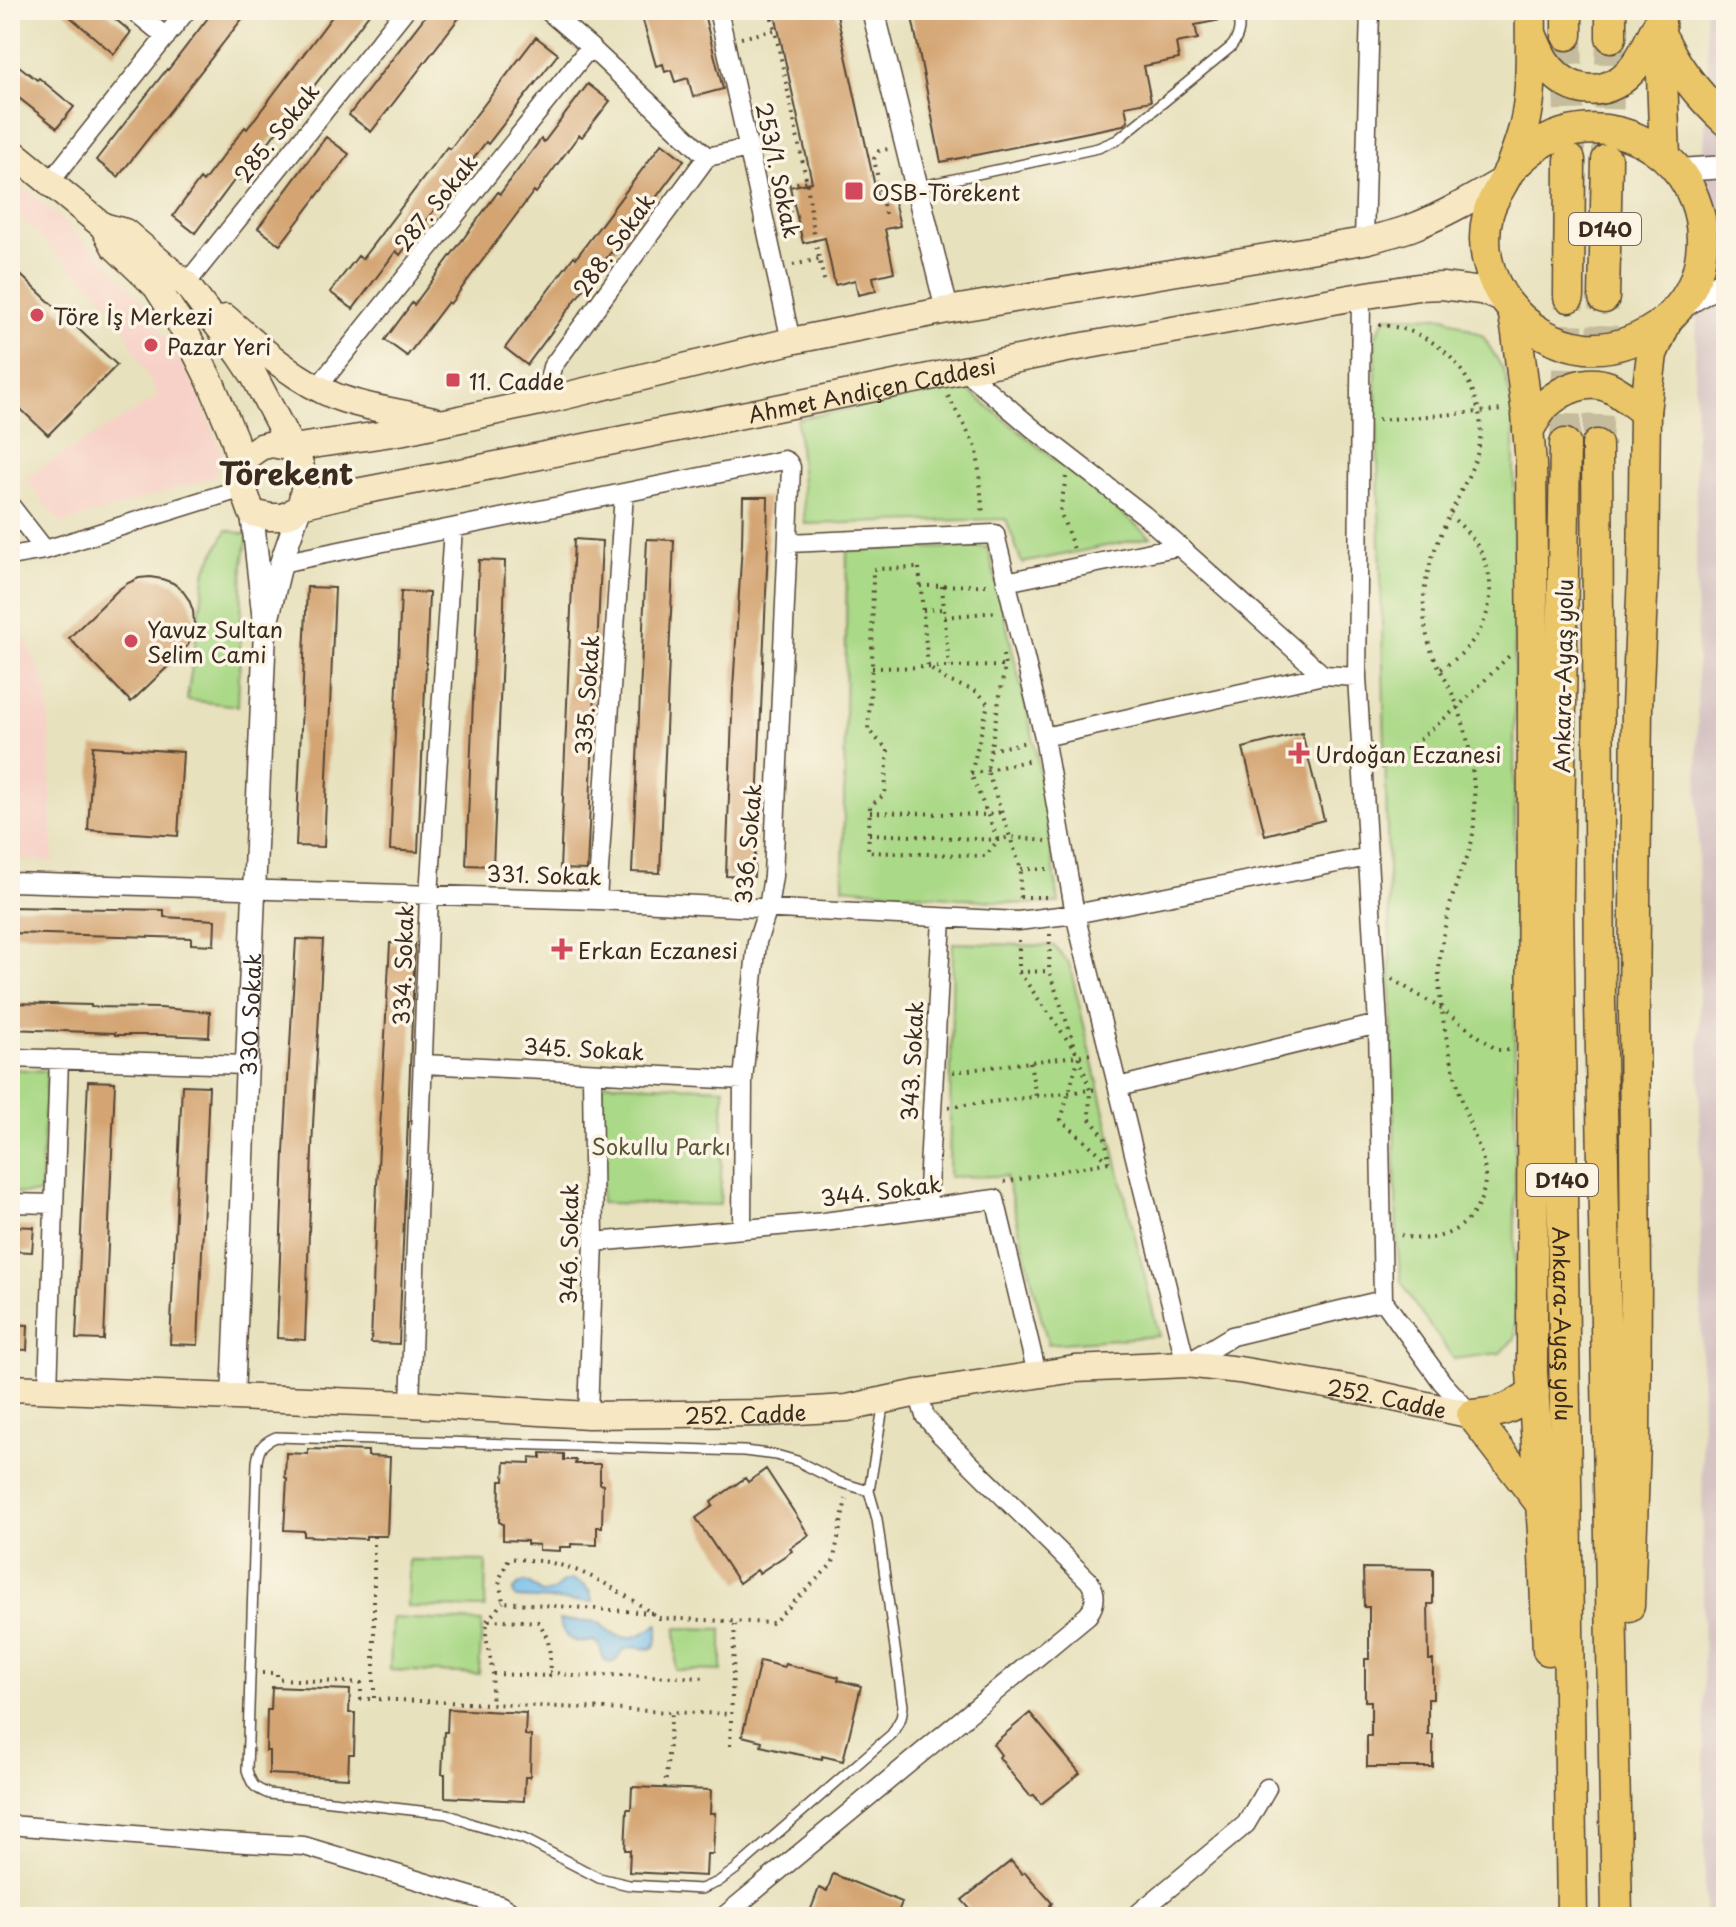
<svg xmlns="http://www.w3.org/2000/svg" width="1736" height="1927" viewBox="0 0 1736 1927" font-family="'Playpen Sans',sans-serif">
<rect width="100%" height="100%" fill="#fcf5e5"/>
<filter id="ink" filterUnits="userSpaceOnUse"><feTurbulence type="fractalNoise" baseFrequency=".0125" numOctaves="2"/><feDisplacementMap in="SourceGraphic" scale="16" xChannelSelector="R" yChannelSelector="G"/><feConvolveMatrix kernelMatrix="1 2 1 2 8 2 1 2 1" color-interpolation-filters="sRGB"/></filter>
<filter id="wash" filterUnits="userSpaceOnUse"><feTurbulence type="fractalNoise" baseFrequency=".006" numOctaves="4" result="noise"/><feDisplacementMap in="SourceGraphic" scale="32" xChannelSelector="R" yChannelSelector="G"/><feGaussianBlur stdDeviation="1.8" result="paint"/><feColorMatrix in="noise" values="0 0 0 0 0 0 0 0 0 0 0 0 0 0 0 0 0 1.4 0 .05"/><feComposite in="paint" operator="in"/></filter>
<g filter="url(#wash)">
<rect width="100%" height="100%" fill="#e7e1bd"/>
<path fill="#f7d1c7" d="M10,178L38,199L112,267L145,305L192,381L222,454L213,477L62,524L24,478L158,397L114,308L35,232L10,212Z
M10,602L48,691L53,861L10,859Z"/>
<path fill="#d2bfc0" d="M1705,10H1726V1917H1705L1695,364L1708,58Z"/>
<path fill="#aad987" stroke="#728252" stroke-width="2" d="M1386,316L1445,317L1483,336L1504,371L1514,413L1515,1338L1500,1353L1454,1359L1415,1305L1401,1281L1397,1241L1375,337Z
M963,386L1151,537L1022,563L1006,519L805,524L797,419Z
M227,530L248,535L243,563L238,706L187,700L206,569Z
M988,547L1036,750L1059,903L1023,904L843,887L847,550Z
M953,943L1054,946L1069,963L1159,1336L1048,1344L1006,1176L949,1177Z
M10,1069L47,1071L40,1194L10,1193Z
M602,1083L724,1088L720,1205L601,1203Z
M409,1560L486,1561L485,1608L408,1607Z
M392,1618L482,1622L479,1674L390,1670Z
M676,1628L722,1629V1671L676,1670Z"/>
<path fill="#74beed" stroke="#587486" stroke-width="2" d="M571,1580C583,1583 592,1589 593,1602L516,1598L513,1592C522,1575 532,1584 542,1594C550,1593 556,1591 561,1583Z
M560,1620L599,1622C617,1644 638,1640 658,1624C659,1667 639,1638 623,1651C618,1655 617,1664 609,1662C598,1660 604,1646 596,1642C592,1640 588,1642 584,1642C570,1643 561,1633 560,1620Z"/>
<g id="blocks">
<path fill="#d4a573" d="M62,10H104L131,32L114,54Z
M214,10H249L118,177L96,160L167,69L168,70Z
M337,10H372L285,124L283,123L240,180L236,178L195,233L173,216L200,179L203,182L245,127L247,129Z
M430,10H465L371,132L349,115Z
M640,10H703L723,89L693,97L688,78L675,82L671,70L665,72L663,64L656,66Z
M774,10H836L878,200L893,197L900,226L885,229L894,272L873,277L876,291L858,295L855,280L835,285L825,238L803,243L790,187L812,182Z
M919,10H1230L1231,18L1195,25L1198,39L1176,43L1179,59L1144,66L1151,101L1125,106L1128,121L1123,125L941,162L911,12Z
M536,37L558,54L488,144L486,142L400,255L396,251L353,309L330,292L358,256L362,259L447,147L450,149Z
M10,59L37,80L39,78L74,107L57,128L10,91Z
M588,84L610,101L582,137L579,135L536,193L534,191L450,304L448,302L407,356L385,340L412,303L414,305L498,192L500,194L541,139L544,142Z
M326,137L349,154L280,245L258,228Z
M662,143L684,160L614,254L611,252L527,365L505,348L574,256L576,258Z
M10,265L117,365L48,435L10,399Z
M743,497H768L767,545H768L754,877L726,876L733,689L742,544Z
M574,539L602,541L587,870L560,869Z
M647,539L674,540L660,873L632,872Z
M479,560L505,561L504,607L493,866L466,865Z
M150,577L162,579L173,583L182,590L189,600L193,611L194,623L193,634L188,645L181,654L131,702L69,638L118,590L128,583L139,578Z
M307,587L335,588L324,847L296,846Z
M401,591L429,593L418,852L390,850Z
M1302,733L1324,820L1265,835L1243,748Z
M93,746L183,752L178,836L88,830Z
M10,907L164,910V917L215,920L214,945L191,944V938L10,933Z
M296,939L323,940L313,1125L305,1340L277,1338L284,1152Z
M390,943L415,944L399,1344L371,1343L376,1204Z
M10,1003L91,1005V1007L160,1008L210,1012L209,1037L159,1035H115V1033L10,1029Z
M88,1081L115,1082L104,1340L76,1339Z
M182,1085L209,1086L198,1345L170,1344Z
M11,1226L34,1227L32,1252L10,1251Z
M10,1324L28,1325L27,1350L10,1349Z
M308,1449L368,1451V1456L390,1457L387,1536H366V1539L304,1536V1531L284,1530L287,1479L285,1477L286,1453L308,1454Z
M541,1453L564,1454V1460H576L575,1464H600V1484L603,1485L602,1527H597V1545L571,1544V1547H560V1551L539,1550V1545L527,1544V1541L503,1540V1524L499,1522L500,1481H504L505,1462L530,1463V1457L541,1458Z
M766,1469L809,1535L790,1548L792,1551L759,1573L757,1570L739,1583L696,1518L713,1506L711,1502L745,1478L748,1482Z
M1363,1568L1433,1569V1604H1428L1429,1660H1433V1699H1428V1735H1433V1767H1367V1736H1371V1701H1365V1659H1369V1607H1364Z
M760,1661L784,1667L785,1664L839,1677L838,1680L861,1686L843,1761L822,1756V1759L781,1751L761,1746L762,1741L742,1736Z
M272,1687L350,1690L349,1713H355L354,1754H349L348,1778L269,1774V1751H266L267,1710H271Z
M448,1709L526,1713L525,1735L531,1736L530,1777H525L524,1801L445,1797V1774H442L444,1732H447Z
M1030,1713L1080,1773L1041,1804L1034,1795L1030,1796L1015,1778L999,1757L1001,1755L993,1744Z
M632,1787L711,1790L710,1813H715L713,1854H707L706,1876L629,1872L630,1850H625L627,1809H631Z
M1011,1861L1022,1874L1025,1872L1052,1903L1050,1905L1060,1917H977L962,1900Z
M833,1874L902,1902L896,1917H808L819,1888L827,1891Z"/>
</g>
</g>
<g filter="url(#ink)">
<use href="#blocks" fill-opacity="0" stroke="#554536" stroke-width="2"/>
<g fill="none" stroke-linecap="round" stroke-linejoin="round">
<path stroke="#c5bc9d" stroke-width="30" stroke-dasharray="30 15" stroke-linecap="butt" d="M1567,35L1570,157
M1607,154L1611,37
M1565,444L1569,297
M1597,445L1604,298"/>
<defs>
<path id="service" d="M917,187L1098,148L1117,140L1231,47C1241,35 1240,25 1237,10
M869,1491L839,1482L797,1461L776,1455L744,1451L276,1437C262,1443 259,1448 257,1462L247,1770C252,1786 254,1788 269,1794L447,1814L472,1824L524,1839L599,1878L629,1885L701,1889L718,1882L736,1869L892,1734L901,1718L903,1706L877,1519L869,1491L884,1402"/>
<path id="minor" d="M133,10L166,37
M547,10L590,47L707,157
M718,10L791,341
M50,182L187,10
M1364,241L1370,10
M186,284L405,10
M964,370L1036,431L1144,515L1323,675
M317,388L590,47
M544,401L552,367L707,157L749,148
M10,505L45,550
M788,543L995,534L1044,737L1075,914L1186,1364L1232,1336L1383,1300L1378,1024L1357,677L1361,296
M10,556L45,550L243,488
M281,563L784,460L788,462L791,467L773,876L768,908L757,942L743,1080L742,1228
M1006,582L1180,546
M1044,737L1323,675L1357,677
M10,882L597,900L1018,921L1075,914L1368,857
M597,900L624,493
M10,1058L247,1065
M423,1064L743,1080
M1118,1087L1378,1024
M10,1203L54,1204
M927,1208L942,918
M594,1242L824,1222L995,1199L1037,1374
M1383,1300L1442,1382L1472,1415
M48,1390L59,1059
M410,1404L429,895L453,528
M588,1415L594,1242L592,1073
M10,1825L209,1841L304,1846L500,1905L518,1917
M723,1917L1088,1615C1096,1604 1097,1593 1089,1581L940,1434L925,1416L918,1393
M1134,1917L1246,1824L1267,1788"/>
<g id="tertiary">
<path d="M873,10L947,310"/>
<path d="M1679,170L1726,167"/>
<path d="M1681,308L1726,280"/>
<path d="M252,513L265,630L281,563L301,505"/>
<path id="s1" d="M233,1398L265,630"/>
</g>
<g id="secondary">
<path d="M10,150L103,226"/>
<path d="M226,318C260,348 294,380 337,397C368,409 402,412 434,420"/>
<path d="M240,461L260,447L272,444L292,448L399,432L544,401L791,341L947,310L1364,241C1380,237 1397,233 1413,227C1444,215 1473,198 1502,181"/>
<path id="s2" d="M301,505L305,484L300,464L254,376L240,355L186,284L125,232L103,226L114,246L156,286L186,333L212,385L234,438L240,461L243,488L252,513L270,517H282L292,513L301,505L356,492L476,469L1067,349L1361,296L1418,287L1442,286L1481,291L1505,300"/>
<path id="s3" d="M10,1388L410,1404L588,1415L765,1413L847,1408L918,1393L1075,1369L1186,1364L1239,1370L1362,1391L1472,1415"/>
</g>
<g id="trunk">
<path d="M1567,10V35"/>
<path d="M1660,22L1665,156"/>
<path d="M1532,36C1536,45 1540,56 1546,64C1571,97 1610,99 1636,65C1645,52 1652,35 1660,21"/>
<path d="M1611,37V10"/>
<path d="M1664,41C1679,72 1700,97 1726,121"/>
<path d="M1508,172C1524,155 1540,141 1562,134C1639,111 1711,176 1701,254C1698,280 1685,304 1665,321C1643,339 1615,350 1586,348C1522,341 1472,279 1488,214C1492,198 1502,186 1509,171C1515,156 1525,128 1527,113C1533,80 1530,44 1531,10"/>
<path d="M1569,297L1570,160"/>
<path d="M1604,298L1607,160"/>
<path d="M1513,310L1517,333L1527,414L1531,465L1533,655L1532,1372L1543,1533L1548,1650"/>
<path d="M1528,430C1534,422 1539,411 1546,404C1563,389 1587,378 1609,387C1622,393 1634,404 1645,412"/>
<path id="s4" d="M1565,444L1558,901L1572,1917"/>
<path d="M1597,445L1600,1001L1617,1917"/>
<path d="M1534,1392C1509,1410 1503,1412 1472,1415L1541,1504"/>
<path d="M1629,1606L1635,1443L1636,1281L1634,1010L1637,707L1643,575L1645,412L1652,354L1668,318"/>
</g>
</defs>
<use href="#service" stroke="#554536" stroke-width="12"/>
<use href="#minor" stroke="#554536" stroke-width="21"/>
<use href="#tertiary" stroke="#554536" stroke-width="25"/>
<use href="#secondary" stroke="#554536" stroke-width="29"/>
<use href="#trunk" stroke="#554536" stroke-width="33"/>
<path stroke="#554536" stroke-width="4" stroke-dasharray="2 6" stroke-linecap="butt" d="M770,10L775,30
M741,38L775,30L807,183L815,241L825,284
M885,214L874,159L879,151L888,149
M785,223L784,220L791,218L784,186L807,181
M787,235L801,232
M793,265L819,259
M1379,325C1428,328 1467,361 1478,408C1487,447 1472,466 1457,500C1443,529 1426,563 1424,597C1423,614 1425,634 1431,650C1439,669 1450,686 1457,705C1467,731 1472,760 1474,788C1475,807 1475,830 1470,848C1468,858 1462,867 1459,876C1448,909 1438,948 1439,983C1442,1028 1454,1076 1468,1119C1474,1137 1485,1157 1485,1176C1485,1221 1442,1249 1401,1235
M948,396L977,449L983,516
M1378,420L1504,410
M1066,477L1060,511L1074,549
M919,568L928,667L948,681L978,692L988,704L971,774L998,840L986,856L868,852L870,806L885,794L888,750L868,730L872,668L873,569Z
M920,586L990,585
M942,586L949,667
M923,610L944,609
M944,617L996,612
M1003,655L1005,666L987,770L1021,869L1020,903
M872,668L1005,666
M1441,669C1503,631 1507,560 1450,516
M990,750L1027,742
M1381,767L1389,765L1458,707L1509,656
M971,774L1031,760
M870,812L988,815L1001,812
M869,834L998,840L1010,837L1046,841
M1021,869H1050
M1020,897H1050
M1050,934L1049,971L1076,1049
M1019,940V972L1079,1056L1061,1120L1109,1162
M1019,972L1049,971
M1392,979L1443,1010L1497,1050H1509
M1079,1057L1090,1090L1089,1118L1105,1137L1109,1160
M1030,1062L1036,1097
M953,1072L1091,1054
M949,1107L1099,1089
M1004,1182L1109,1162
M374,1536V1699L491,1704
M652,1613L503,1602L499,1580L509,1558C522,1560 535,1560 547,1562C589,1570 624,1594 659,1618L773,1623L833,1563L846,1499
M487,1621L503,1602
M549,1672L575,1676L620,1675L707,1678
M262,1673H277V1679L361,1683V1699H374
M493,1674L549,1676C551,1655 551,1639 538,1622L503,1620L487,1621L486,1636L493,1674L491,1704L672,1712
M730,1746L735,1622
M665,1788L672,1712L731,1714"/>
<use href="#service" stroke="#fff" stroke-width="9"/>
<use href="#minor" stroke="#fff" stroke-width="18"/>
<use href="#tertiary" stroke="#fff" stroke-width="22"/>
<use href="#secondary" stroke="#f7e8c3" stroke-width="26"/>
<use href="#trunk" stroke="#eac669" stroke-width="30"/>
</g>
</g>
<g fill="#d1495b" stroke="#fcf5e5" stroke-width="3">
<rect x="844" y="181" width="20" height="20" rx="4"/>
<circle cx="37" cy="315" r="8"/>
<circle cx="151" cy="345" r="8"/>
<rect x="445" y="372" width="16" height="16" rx="4"/>
<circle cx="131" cy="641" r="8"/>
<path d="M1295 741h8v8h8v8h-8v8h-8v-8h-8v-8h8z"/>
<path d="M558 937h8v8h8v8h-8v8h-8v-8h-8v-8h8z"/>
</g>
<g text-anchor="middle" dominant-baseline="central" stroke-width="7" stroke-linejoin="round" paint-order="stroke">
<g fill="#fcf5e5" stroke="#75675a" stroke-width="2">
<rect x="1569" y="213" width="72" height="32" rx="6"/>
<rect x="1526" y="1164" width="72" height="32" rx="6"/>
</g>
<g font-size="20" font-weight="bold" fill="#3b2a1e">
<text x="1605" y="229">D140</text>
<text x="1562" y="1180">D140</text>
</g>
<g font-size="22" fill="#3b2a1e" stroke="#fcf5e5">
<text transform="translate(276 132) rotate(-51)">285. Sokak</text>
<text transform="translate(779 170) rotate(78)">253/1. Sokak</text>
<text transform="translate(435 202) rotate(-51)">287. Sokak</text>
<text transform="translate(613 244) rotate(-54)">288. Sokak</text>
<text stroke="none"><textPath href="#s2" startOffset="1324">Ahmet Andiçen Caddesi</textPath></text>
<text transform="translate(1562 676) rotate(-89)">Ankara-Ayaş yolu</text>
<text transform="translate(586 695) rotate(-86)">335. Sokak</text>
<text transform="translate(747 844) rotate(-85)">336. Sokak</text>
<text transform="translate(544 874) rotate(2)">331. Sokak</text>
<text transform="translate(402 965) rotate(-88)">334. Sokak</text>
<text stroke="none"><textPath href="#s1" startOffset="384">330. Sokak</textPath></text>
<text transform="translate(584 1048) rotate(3)">345. Sokak</text>
<text transform="translate(911 1061) rotate(-87)">343. Sokak</text>
<text transform="translate(881 1190) rotate(-7)">344. Sokak</text>
<text transform="translate(568 1244) rotate(-89)">346. Sokak</text>
<text stroke="none"><textPath href="#s4" startOffset="880">Ankara-Ayaş yolu</textPath></text>
<text stroke="none"><textPath href="#s3" startOffset="1384">252. Cadde</textPath></text>
<text stroke="none"><textPath href="#s3" startOffset="736">252. Cadde</textPath></text>
</g>
<g font-size="22" fill="#3b2a1e" stroke="#fcf5e5" text-anchor="start">
<text x="872" y="191">OSB-Törekent</text>
<text x="53" y="315">Töre İş Merkezi</text>
<text x="167" y="345">Pazar Yeri</text>
<text x="469" y="380">11. Cadde</text>
<text x="147" y="628">Yavuz Sultan<tspan x="147" dy="25">Selim Cami</tspan></text>
<text x="1315" y="753">Urdoğan Eczanesi</text>
<text x="578" y="949">Erkan Eczanesi</text>
</g>
<g font-size="22" fill="#575638" stroke="#fcf5e5">
<text x="661" y="1145">Sokullu Parkı</text>
</g>
<g font-size="30" font-weight="bold" fill="#3b2a1e" stroke="#fcf5e5">
<text x="286" y="472">Törekent</text>
</g>
</g>
<rect width="1736" height="1927" fill="none" stroke="#fcf5e5" stroke-width="40"/>
</svg>
